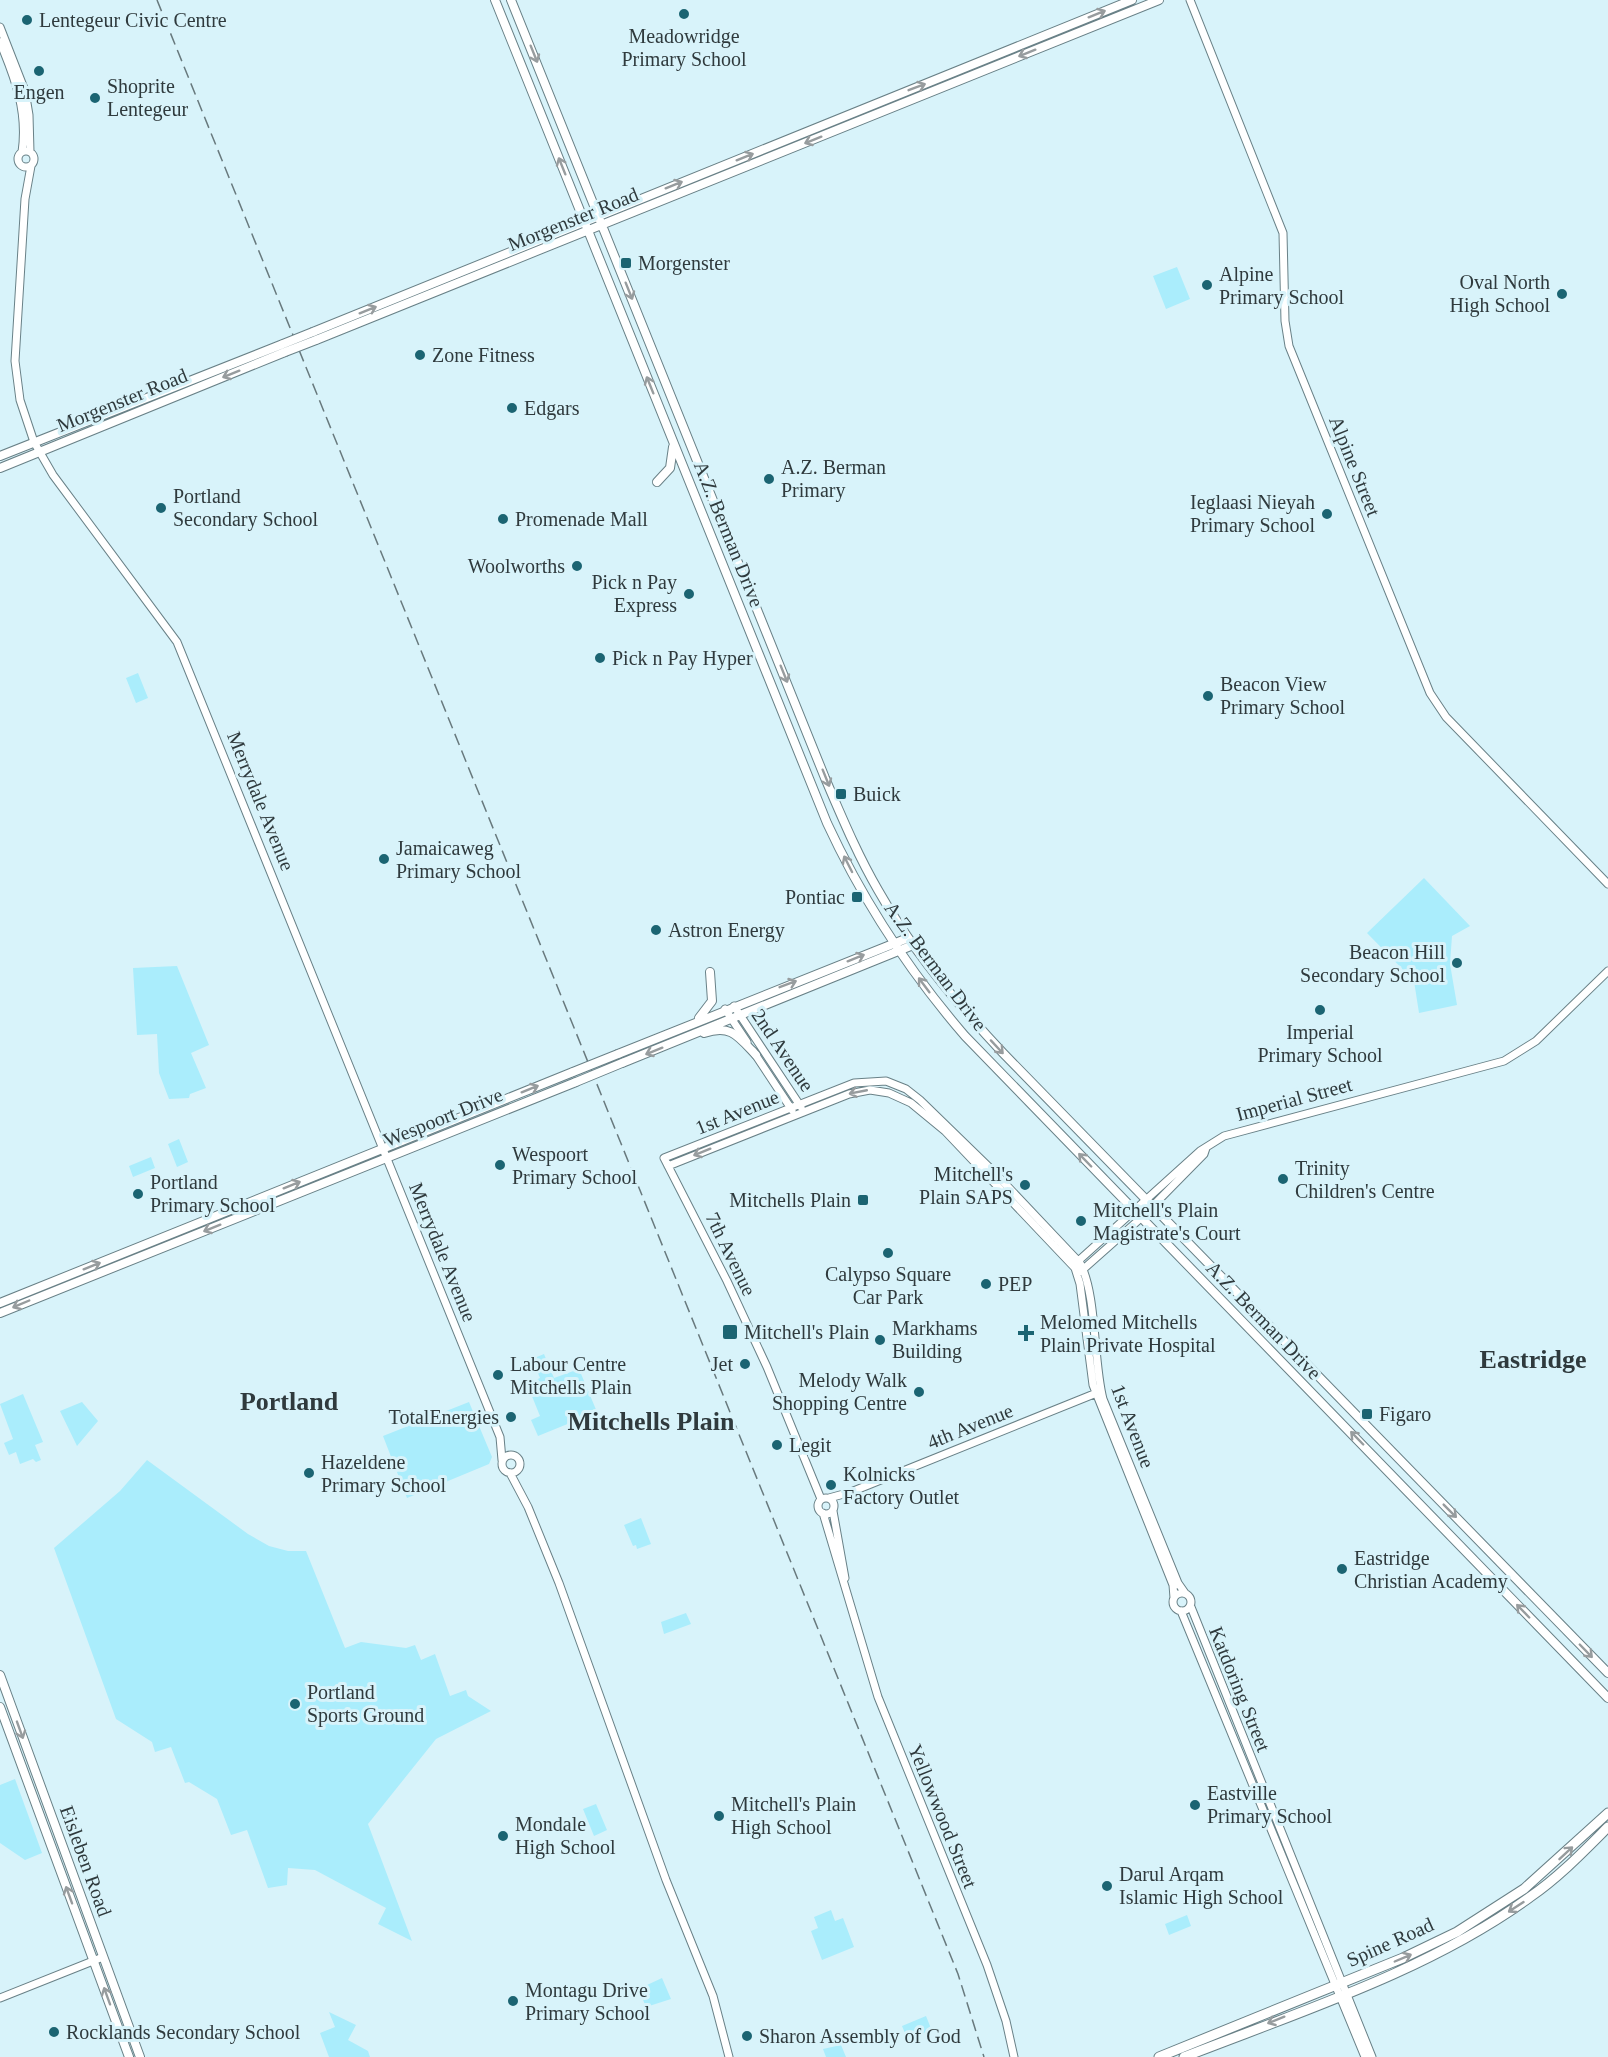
<svg xmlns="http://www.w3.org/2000/svg" width="1608" height="2057" viewBox="0 0 1608 2057" font-family="Georgia,serif">
<rect width="100%" height="100%" fill="#d8f3fa"/>
<path fill="#aaedfc" d="M1177,267L1190,299L1166,309L1153,276Z
M138,673L148,698L136,703L126,678Z
M1424,878L1470,926L1452,936L1450,964L1457,1005L1419,1013L1414,981L1367,933Z
M177,966L209,1045L191,1053L206,1088L190,1094L189,1098L169,1099L159,1073L157,1034L137,1035L133,968Z
M179,1139L188,1162L177,1167L168,1144Z
M151,1157L155,1168L133,1177L129,1166Z
M544,1354L554,1378L579,1369L597,1412L538,1436L531,1420L540,1416L527,1384L540,1378L532,1359Z
M23,1394L43,1442L35,1445L41,1460L36,1462L33,1459L20,1464L16,1452L9,1455L4,1443L13,1439L0,1404Z
M82,1402L98,1421L77,1446L60,1411Z
M469,1402L492,1457L489,1464L407,1498L383,1436Z
M147,1460L248,1534L269,1546L288,1551H306L345,1648L361,1642L406,1648L415,1645L421,1660L435,1654L450,1696L466,1690L468,1696L491,1711L436,1739L368,1824L412,1941L378,1924L386,1908L315,1870L288,1868L287,1885L268,1888L247,1830L231,1835L217,1799L189,1782L185,1783L171,1747L155,1752L152,1742L116,1719L54,1548L120,1491Z
M641,1518L651,1544L637,1549L636,1545L633,1546L624,1525Z
M686,1613L691,1624L664,1634L661,1622Z
M15,1779L42,1853L25,1860L0,1843V1785Z
M596,1804L607,1830L594,1836L583,1809Z
M831,1910L835,1921L843,1918L854,1947L822,1960L811,1931L818,1928L814,1917Z
M1187,1915L1191,1926L1169,1935L1165,1924Z
M662,1978L671,1999L646,2007L641,1995L649,1991L647,1985Z
M329,2012L356,2025L348,2040L368,2051L370,2057H329L320,2033L335,2027Z
M926,2016L932,2031L907,2038L902,2026Z
M841,2045L846,2057H826L823,2049Z"/>
<g fill="none" stroke-linecap="round" stroke-linejoin="round">
<defs>
<path id="tertiary" d="M1190,0L1283,233L1285,321L1289,346L1430,693L1446,717L1608,884
M0,27L25,91L29,115L30,152
M0,42C15,78 28,112 22,152
M18 159a8 8 0 1 1 16 0a8 8 0 1 1-16 0Z
M31,166L25,199L15,361L20,400L34,442L53,475L177,642L500,1437L502,1460
M734,1006L801,1107
M725,1009L747,1042
M753,1051L792,1110
M668,1166L849,1094L870,1090L889,1093L911,1103L945,1131L1075,1268L1080,1284L1093,1385L1173,1585L1174,1598
M1076,1263L1200,1151L1224,1136L1504,1061L1536,1041L1608,971
M1080,1272L1141,1218L1204,1154L1206,1148
M502 1464a9 9 0 1 1 18 0a9 9 0 1 1-18 0Z
M510,1473L528,1507L559,1583L666,1880L713,1996L729,2057
M818 1506a8 8 0 1 1 16 0a8 8 0 1 1-16 0Z
M829,1498L851,1492L1099,1392
M821,1499L767,1367L727,1281L664,1158L854,1083L886,1081L906,1089L920,1100L993,1171L1080,1263C1097,1295 1093,1360 1103,1399L1178,1583L1185,1593
M833,1511L845,1578
M823,1513L878,1697L987,1965L1006,2021L1014,2057
M1173 1602a9 9 0 1 1 18 0a9 9 0 1 1-18 0Z
M1191,1607L1372,2057
M1181,1611L1365,2057
M0,1998L103,1957"/>
<path id="secondary" d="M495,0L827,823C863,901 909,971 965,1036L1608,1698
M511,0L825,778C841,815 857,854 878,890C912,950 956,1003 1003,1053L1608,1673
M313,332L1132,0
M316,340L1159,0
M0,456L283,344
M0,468L285,352
M657,482L670,468L673,447
M699,1018L712,1001L710,972
M704,1033C731,1024 738,1036 756,1055
M618,1054L908,938
M622,1063L913,945
M0,1303L573,1072
M0,1313L576,1082
M0,1675L140,2057
M0,1707L129,2057"/>
<path id="primary" d="M1159,2057L1403,1958L1457,1932L1524,1889L1608,1813
M1184,2057C1299,2012 1430,1970 1530,1897C1559,1877 1583,1852 1608,1827"/>
</defs>
<use href="#tertiary" stroke="#698187" stroke-width="9"/>
<use href="#secondary" stroke="#698187" stroke-width="10"/>
<use href="#primary" stroke="#698187" stroke-width="11"/>
<use href="#tertiary" stroke="#fff" stroke-width="7"/>
<use href="#secondary" stroke="#fff" stroke-width="8"/>
<use href="#primary" stroke="#fff" stroke-width="9"/>
<path stroke="#68797d" stroke-width="1.5" stroke-dasharray="12 6" stroke-linecap="butt" d="M157,0L958,1974L984,2057"/>
<defs>
<path id="secondary-bridge" d="M283,344L313,332
M285,352L316,340
M573,1072L618,1054
M576,1082L622,1063"/>
</defs>
<use href="#secondary-bridge" stroke="#698187" stroke-width="10" stroke-linecap="butt"/>
<use href="#secondary-bridge" stroke="#fff" stroke-width="8"/>
</g>
<defs><path id="oneway-shaft" d="M-6 0H5M1.5-3L5.5 0L1.5 3" fill="none" stroke-width="1.6" stroke-linecap="round" stroke-linejoin="round" transform="scale(1.5)"/></defs>
<g stroke="#979c9e">
<use href="#oneway-shaft" transform="translate(1097 14) rotate(-22)"/>
<use href="#oneway-shaft" transform="translate(1027 53) rotate(158)"/>
<use href="#oneway-shaft" transform="translate(534 54) rotate(68)"/>
<use href="#oneway-shaft" transform="translate(917 87) rotate(-21)"/>
<use href="#oneway-shaft" transform="translate(813 140) rotate(158)"/>
<use href="#oneway-shaft" transform="translate(745 157) rotate(-22)"/>
<use href="#oneway-shaft" transform="translate(562 166) rotate(-112)"/>
<use href="#oneway-shaft" transform="translate(674 185) rotate(-22)"/>
<use href="#oneway-shaft" transform="translate(629 291) rotate(68)"/>
<use href="#oneway-shaft" transform="translate(368 310) rotate(-22)"/>
<use href="#oneway-shaft" transform="translate(231 374) rotate(158)"/>
<use href="#oneway-shaft" transform="translate(650 385) rotate(-112)"/>
<use href="#oneway-shaft" transform="translate(784 674) rotate(68)"/>
<use href="#oneway-shaft" transform="translate(826 778) rotate(68)"/>
<use href="#oneway-shaft" transform="translate(848 864) rotate(-117)"/>
<use href="#oneway-shaft" transform="translate(856 958) rotate(-22)"/>
<use href="#oneway-shaft" transform="translate(788 984) rotate(-21)"/>
<use href="#oneway-shaft" transform="translate(924 985) rotate(-127)"/>
<use href="#oneway-shaft" transform="translate(997 1047) rotate(47)"/>
<use href="#oneway-shaft" transform="translate(654 1051) rotate(158)"/>
<use href="#oneway-shaft" transform="translate(530 1089) rotate(-22)"/>
<use href="#oneway-shaft" transform="translate(858 1092) rotate(169)"/>
<use href="#oneway-shaft" transform="translate(702 1152) rotate(158)"/>
<use href="#oneway-shaft" transform="translate(1085 1160) rotate(-134)"/>
<use href="#oneway-shaft" transform="translate(292 1185) rotate(-22)"/>
<use href="#oneway-shaft" transform="translate(212 1228) rotate(158)"/>
<use href="#oneway-shaft" transform="translate(92 1266) rotate(-22)"/>
<use href="#oneway-shaft" transform="translate(21 1304) rotate(157)"/>
<use href="#oneway-shaft" transform="translate(1357 1438) rotate(-134)"/>
<use href="#oneway-shaft" transform="translate(1450 1511) rotate(45)"/>
<use href="#oneway-shaft" transform="translate(1523 1611) rotate(-134)"/>
<use href="#oneway-shaft" transform="translate(1586 1651) rotate(46)"/>
<use href="#oneway-shaft" transform="translate(20 1730) rotate(70)"/>
<use href="#oneway-shaft" transform="translate(1566 1853) rotate(-43)"/>
<use href="#oneway-shaft" transform="translate(69 1895) rotate(-110)"/>
<use href="#oneway-shaft" transform="translate(1516 1907) rotate(147)"/>
<use href="#oneway-shaft" transform="translate(1403 1958) rotate(-23)"/>
<use href="#oneway-shaft" transform="translate(107 1996) rotate(-110)"/>
<use href="#oneway-shaft" transform="translate(1276 2020) rotate(158)"/>
</g>
<g fill="#1b6472" stroke="#d8f3fa" stroke-width="2">
<circle cx="684" cy="14" r="6"/>
<circle cx="27" cy="20" r="6"/>
<circle cx="39" cy="71" r="6"/>
<circle cx="95" cy="98" r="6"/>
<rect x="620" y="257" width="12" height="12" rx="3"/>
<circle cx="1207" cy="285" r="6"/>
<circle cx="1562" cy="294" r="6"/>
<circle cx="420" cy="355" r="6"/>
<circle cx="512" cy="408" r="6"/>
<circle cx="769" cy="479" r="6"/>
<circle cx="161" cy="508" r="6"/>
<circle cx="1327" cy="514" r="6"/>
<circle cx="503" cy="519" r="6"/>
<circle cx="577" cy="566" r="6"/>
<circle cx="689" cy="594" r="6"/>
<circle cx="600" cy="658" r="6"/>
<circle cx="1208" cy="696" r="6"/>
<rect x="835" y="788" width="12" height="12" rx="3"/>
<circle cx="384" cy="859" r="6"/>
<rect x="851" y="891" width="12" height="12" rx="3"/>
<circle cx="656" cy="930" r="6"/>
<circle cx="1457" cy="963" r="6"/>
<circle cx="1320" cy="1010" r="6"/>
<circle cx="500" cy="1165" r="6"/>
<circle cx="1283" cy="1179" r="6"/>
<circle cx="1025" cy="1185" r="6"/>
<circle cx="138" cy="1194" r="6"/>
<rect x="857" y="1194" width="12" height="12" rx="3"/>
<circle cx="1081" cy="1221" r="6"/>
<circle cx="888" cy="1253" r="6"/>
<circle cx="986" cy="1284" r="6"/>
<rect x="722" y="1324" width="16" height="16" rx="3"/>
<path d="M1023 1324h6v6h6v6h-6v6h-6v-6h-6v-6h6z"/>
<circle cx="880" cy="1340" r="6"/>
<circle cx="745" cy="1364" r="6"/>
<circle cx="498" cy="1375" r="6"/>
<circle cx="919" cy="1392" r="6"/>
<rect x="1361" y="1408" width="12" height="12" rx="3"/>
<circle cx="511" cy="1417" r="6"/>
<circle cx="777" cy="1445" r="6"/>
<circle cx="309" cy="1473" r="6"/>
<circle cx="831" cy="1485" r="6"/>
<circle cx="1342" cy="1569" r="6"/>
<circle cx="295" cy="1704" r="6"/>
<circle cx="1195" cy="1805" r="6"/>
<circle cx="719" cy="1816" r="6"/>
<circle cx="503" cy="1836" r="6"/>
<circle cx="1107" cy="1886" r="6"/>
<circle cx="513" cy="2001" r="6"/>
<circle cx="54" cy="2032" r="6"/>
<circle cx="747" cy="2036" r="6"/>
</g>
<g text-anchor="middle" dominant-baseline="central" stroke-width="6" stroke-linejoin="round" paint-order="stroke">
<g font-size="20" fill="#2f3a3d" stroke="#d8f3fa" text-anchor="start">
<text x="39" y="20">Lentegeur Civic Centre</text>
<text x="684" y="36" text-anchor="middle">Meadowridge<tspan x="684" dy="23">Primary School</tspan></text>
<text x="107" y="86">Shoprite<tspan x="107" dy="23">Lentegeur</tspan></text>
<text x="39" y="92" text-anchor="middle">Engen</text>
<text x="638" y="263">Morgenster</text>
<text x="1219" y="274">Alpine<tspan x="1219" dy="23">Primary School</tspan></text>
<text x="1550" y="282" text-anchor="end">Oval North<tspan x="1550" dy="23">High School</tspan></text>
<text x="432" y="355">Zone Fitness</text>
<text x="524" y="408">Edgars</text>
<text x="781" y="467">A.Z. Berman<tspan x="781" dy="23">Primary</tspan></text>
<text x="173" y="496">Portland<tspan x="173" dy="23">Secondary School</tspan></text>
<text x="1315" y="502" text-anchor="end">Ieglaasi Nieyah<tspan x="1315" dy="23">Primary School</tspan></text>
<text x="515" y="519">Promenade Mall</text>
<text x="565" y="566" text-anchor="end">Woolworths</text>
<text x="677" y="582" text-anchor="end">Pick n Pay<tspan x="677" dy="23">Express</tspan></text>
<text x="612" y="658">Pick n Pay Hyper</text>
<text x="1220" y="684">Beacon View<tspan x="1220" dy="23">Primary School</tspan></text>
<text x="853" y="794">Buick</text>
<text x="396" y="848">Jamaicaweg<tspan x="396" dy="23">Primary School</tspan></text>
<text x="845" y="897" text-anchor="end">Pontiac</text>
<text x="668" y="930">Astron Energy</text>
<text x="1445" y="952" text-anchor="end">Beacon Hill<tspan x="1445" dy="23">Secondary School</tspan></text>
<text x="1320" y="1032" text-anchor="middle">Imperial<tspan x="1320" dy="23">Primary School</tspan></text>
<text x="512" y="1154">Wespoort<tspan x="512" dy="23">Primary School</tspan></text>
<text x="1295" y="1168">Trinity<tspan x="1295" dy="23">Children's Centre</tspan></text>
<text x="1013" y="1174" text-anchor="end">Mitchell's<tspan x="1013" dy="23">Plain SAPS</tspan></text>
<text x="150" y="1182">Portland<tspan x="150" dy="23">Primary School</tspan></text>
<text x="851" y="1200" text-anchor="end">Mitchells Plain</text>
<text x="1093" y="1210">Mitchell's Plain<tspan x="1093" dy="23">Magistrate's Court</tspan></text>
<text x="888" y="1274" text-anchor="middle">Calypso Square<tspan x="888" dy="23">Car Park</tspan></text>
<text x="998" y="1284">PEP</text>
<text x="1040" y="1322">Melomed Mitchells<tspan x="1040" dy="23">Plain Private Hospital</tspan></text>
<text x="892" y="1328">Markhams<tspan x="892" dy="23">Building</tspan></text>
<text x="744" y="1332">Mitchell's Plain</text>
<text x="510" y="1364">Labour Centre<tspan x="510" dy="23">Mitchells Plain</tspan></text>
<text x="733" y="1364" text-anchor="end">Jet</text>
<text x="907" y="1380" text-anchor="end">Melody Walk<tspan x="907" dy="23">Shopping Centre</tspan></text>
<text x="1379" y="1414">Figaro</text>
<text x="499" y="1417" text-anchor="end">TotalEnergies</text>
<text x="789" y="1445">Legit</text>
<text x="321" y="1462">Hazeldene<tspan x="321" dy="23">Primary School</tspan></text>
<text x="843" y="1474">Kolnicks<tspan x="843" dy="23">Factory Outlet</tspan></text>
<text x="1354" y="1558">Eastridge<tspan x="1354" dy="23">Christian Academy</tspan></text>
<text x="307" y="1692">Portland<tspan x="307" dy="23">Sports Ground</tspan></text>
<text x="1207" y="1793">Eastville<tspan x="1207" dy="23">Primary School</tspan></text>
<text x="731" y="1804">Mitchell's Plain<tspan x="731" dy="23">High School</tspan></text>
<text x="515" y="1824">Mondale<tspan x="515" dy="23">High School</tspan></text>
<text x="1119" y="1874">Darul Arqam<tspan x="1119" dy="23">Islamic High School</tspan></text>
<text x="525" y="1990">Montagu Drive<tspan x="525" dy="23">Primary School</tspan></text>
<text x="66" y="2032">Rocklands Secondary School</text>
<text x="759" y="2036">Sharon Assembly of God</text>
</g>
<g font-size="20" fill="#2f3a3d" stroke="#d8f3fa">
<text transform="translate(573 219) rotate(-22)">Morgenster Road</text>
<text transform="translate(122 400) rotate(-22)">Morgenster Road</text>
<text transform="translate(1355 466) rotate(68)">Alpine Street</text>
<text transform="translate(729 534) rotate(68)">A.Z. Berman Drive</text>
<text transform="translate(261 801) rotate(68)">Merrydale Avenue</text>
<text transform="translate(936 966) rotate(53)">A.Z. Berman Drive</text>
<text transform="translate(783 1050) rotate(56)">2nd Avenue</text>
<text transform="translate(1294 1099) rotate(-15)">Imperial Street</text>
<text transform="translate(737 1112) rotate(-22)">1st Avenue</text>
<text transform="translate(443 1117) rotate(-22)">Wespoort Drive</text>
<text transform="translate(443 1252) rotate(68)">Merrydale Avenue</text>
<text transform="translate(731 1254) rotate(64)">7th Avenue</text>
<text transform="translate(1264 1320) rotate(46)">A.Z. Berman Drive</text>
<text transform="translate(970 1426) rotate(-22)">4th Avenue</text>
<text transform="translate(1133 1426) rotate(69)">1st Avenue</text>
<text transform="translate(1240 1689) rotate(68)">Katdoring Street</text>
<text transform="translate(943 1816) rotate(68)">Yellowwood Street</text>
<text transform="translate(86 1861) rotate(70)">Eisleben Road</text>
<text transform="translate(1390 1942) rotate(-24)">Spine Road</text>
</g>
<g font-size="26" font-weight="bold" fill="#2f3a3d" stroke="#d8f3fa">
<text x="1533" y="1359">Eastridge</text>
<text x="289" y="1401">Portland</text>
<text x="651" y="1421">Mitchells Plain</text>
</g>
</g>
</svg>
